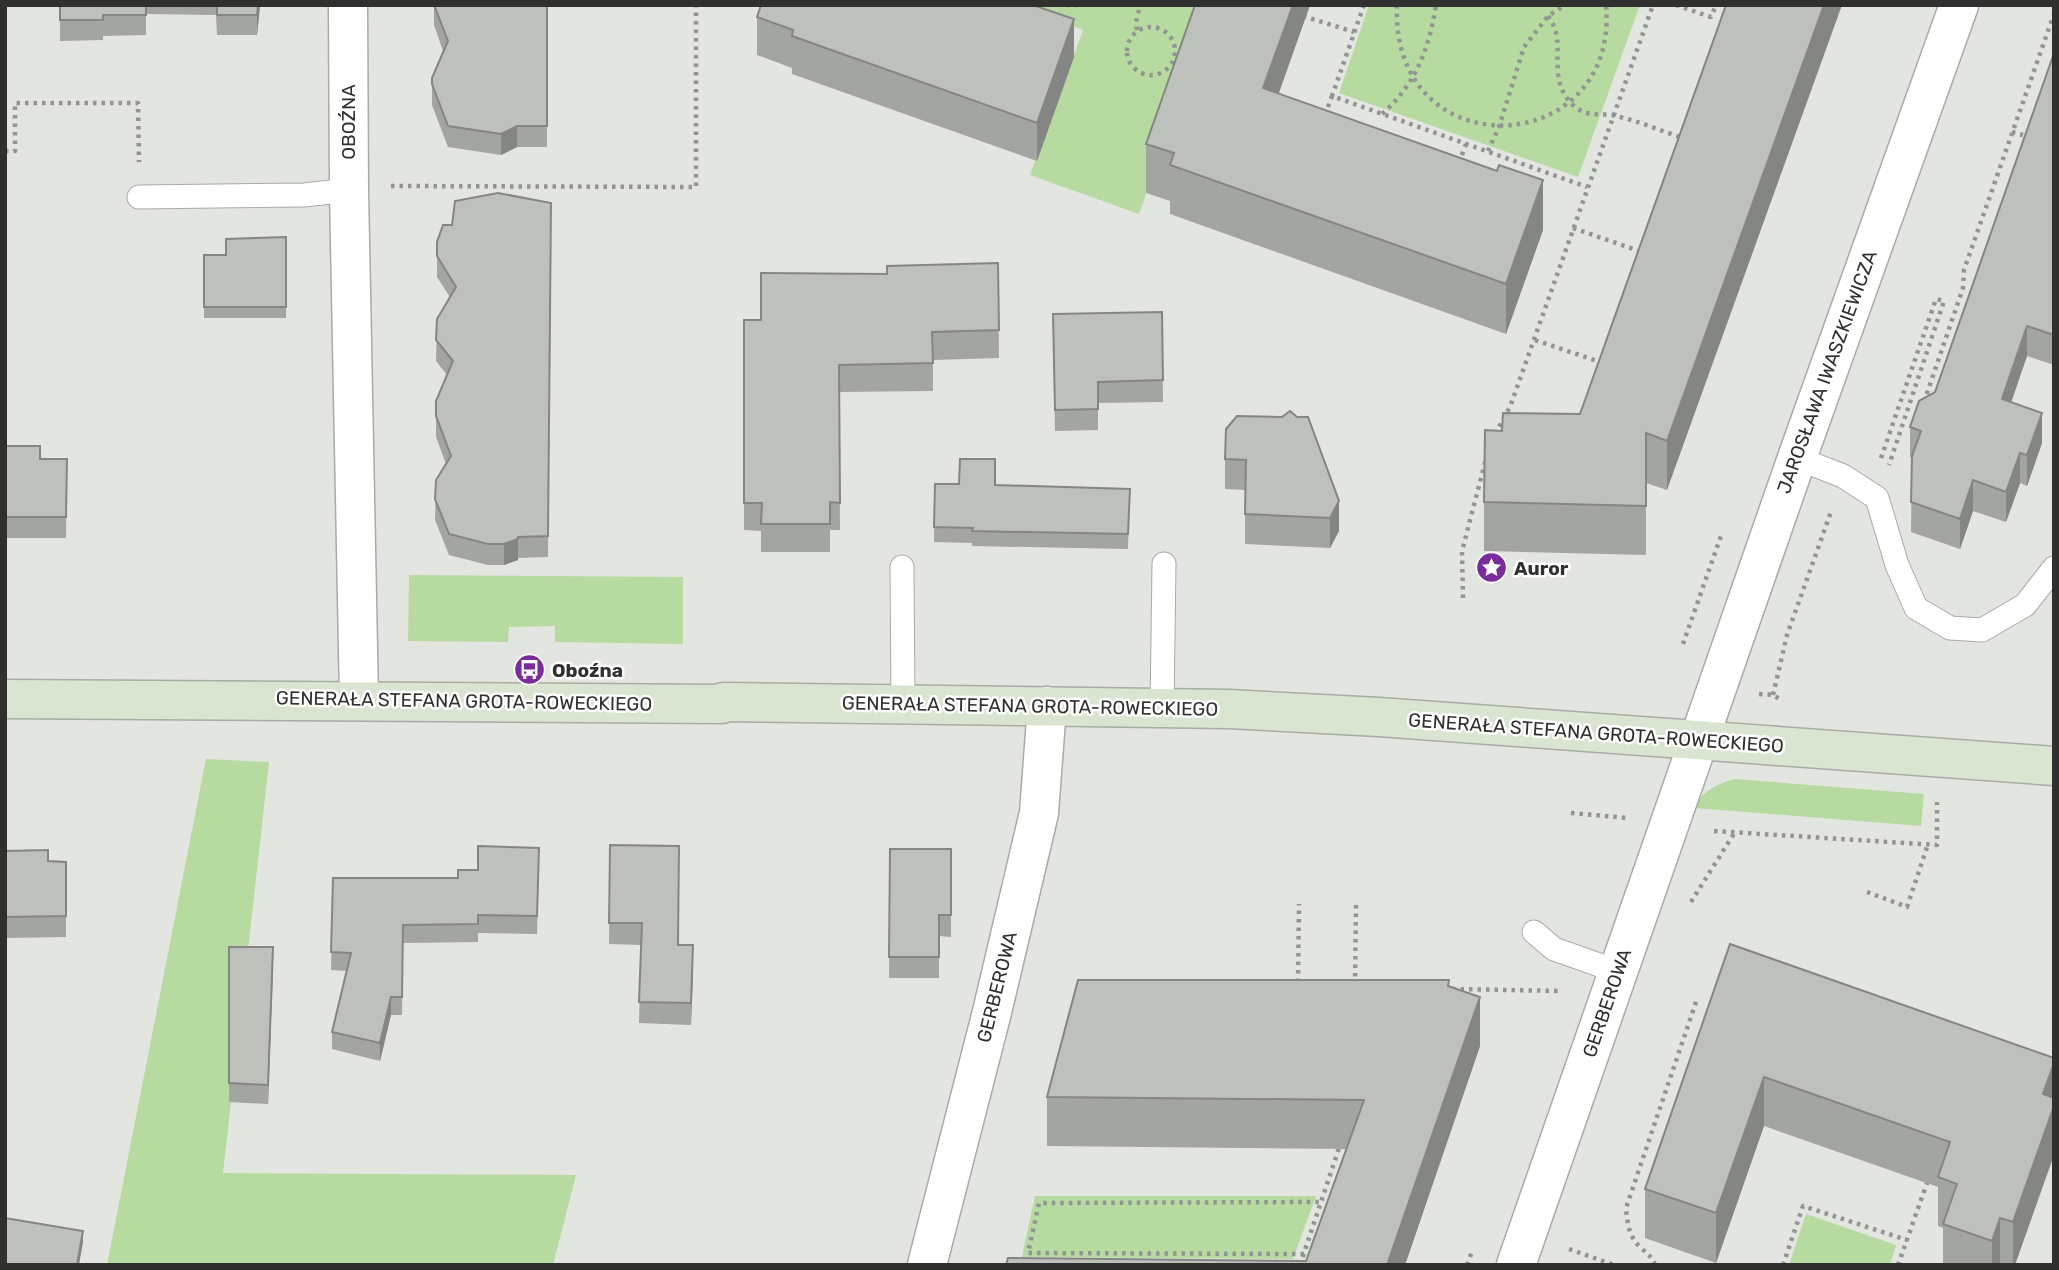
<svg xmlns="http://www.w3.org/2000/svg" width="2059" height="1270" viewBox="0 0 2059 1270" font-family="Rubik,sans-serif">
<rect width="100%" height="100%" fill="#e3e5e1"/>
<path fill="#b7daa0" d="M1017,5H1213L1139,214L1030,175L1083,30Z
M1369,5H1640L1578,177L1339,93Z
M409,575L683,577V644L555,642V626L509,627L508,642L408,641Z
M206,759L269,762L223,1173L576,1175L553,1265H107Z
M1735,779L1924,794L1921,826L1695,808C1701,792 1718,783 1735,779Z
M1035,1196H1316L1293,1259L1022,1257Z
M1806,1214L1896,1245L1890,1265H1789Z"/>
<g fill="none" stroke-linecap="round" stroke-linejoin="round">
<defs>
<path id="lane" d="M139,197L304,195L349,190
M1797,458L1843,476L1877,498L1897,565L1916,608L1950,628L1982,630L2025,605L2054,568
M902,567L903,704
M1162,708L1164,564
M1534,932L1554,949L1619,972"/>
<path id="street" d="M348,5L349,190L359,700
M927,1265L992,1012L1039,813L1047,706
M1516,1265L1797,458L1959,5"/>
<path id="secondary" d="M5,699L722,704L723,702L1229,709L1379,717L2054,766"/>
</defs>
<use href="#lane" stroke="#a8aba6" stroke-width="25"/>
<use href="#street" stroke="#a8aba6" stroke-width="41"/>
<use href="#secondary" stroke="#a8aba6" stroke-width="41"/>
<path stroke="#939592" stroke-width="4.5" stroke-dasharray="3.5 5" stroke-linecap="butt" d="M1066,5H1082
M1364,5L1332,96L1587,187
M1397,5C1390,171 1620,160 1606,5
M1676,5L1711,17L1716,5
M1303,16L1354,32
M1548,16C1562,35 1556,51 1558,73C1559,88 1568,106 1584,112C1594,116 1606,113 1616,116C1639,121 1661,131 1683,138
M1127 51a24 24 0 1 1 48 0a24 24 0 1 1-48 0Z
M1137,30L1136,23L1140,5
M1382,114C1416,84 1429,49 1436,5
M1325,115L1332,96
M2012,132L2023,135
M5,151H15V103H138L139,162
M1488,151L1499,127L1524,47L1548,16L1565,5
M1459,163L1466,144
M391,186L696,187V5
M1573,228L1642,252
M1535,340L1603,363
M1924,402L1963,288L1964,270L2054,14
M1495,434L1510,407L1653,5
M1881,458L1936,299L1944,301L1889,465
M1463,598L1462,551L1486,459
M1683,644L1722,533
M1759,694L1773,695L1783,701
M1773,695L1787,635L1832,509
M1571,813L1627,818
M1714,831L1937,845V802
M1867,892L1907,907L1928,844
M1691,902L1735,832
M1298,982L1299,904
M1355,985L1356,905
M1452,989L1562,991
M1569,1249L1614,1265
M1304,1254L1028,1253L1039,1203L1321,1202
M1300,1265L1340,1145
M1467,1265L1473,1249
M1655,1265C1652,1256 1646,1253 1640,1247C1629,1237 1627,1222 1626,1208L1697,999
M1783,1265L1803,1206L1907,1240
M1898,1265L1927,1183"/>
<use href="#lane" stroke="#fff" stroke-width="23"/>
<use href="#street" stroke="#fff" stroke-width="38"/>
<use href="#secondary" stroke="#dae5d1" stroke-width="38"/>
</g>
<path fill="#a3a5a1" d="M5,5H276V7H260L257,35H217L216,15L146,14V35L103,36V40L60,41V7H5Z
M434,5H547V147H517L501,155L448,147L432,105V78L443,51L434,25Z
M1195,5H1310L1279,93L1543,230L1506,334L1170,214V201L1146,193V144Z
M1726,5L1667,490L1646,483V555L1484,551V502L1502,431L1580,414Z
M757,17L1074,57L1037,161L792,74V68L757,55Z
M2054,53V365L2027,356L2011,402L2042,443L2027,486L2020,483L2006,522L1973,511L1960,549L1911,532L1912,458L1910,457V427L1935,392Z
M551,203L548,557L518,558V560L504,565H488L449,555L435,520L436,480L446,464L436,437V401L447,375L436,361L437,319L450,297L437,277V242L452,225Z
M286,237V318H204V255H226Z
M998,263L999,358L933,360V391L839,392L840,530H830V552H761V531L744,530V320H761L887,274Z
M1162,312L1163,402L1098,403V430L1055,431L1053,335Z
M1282,417L1339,531L1330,548L1245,544V490L1225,489V459Z
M5,446L40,459H67L66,538H5Z
M935,484L1130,489L1128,549L972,546V543L934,542Z
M610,845L693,967L691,1025L639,1023L641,945L609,944Z
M890,849H951V937L939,936V978H889Z
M5,851L48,861L66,862V937L5,938Z
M539,866L537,934L478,933V942L403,943L402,1015H391L380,1061L332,1049V1032L347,971L331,970L333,878H458Z
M1730,944L2054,1058L2015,1265H1943V1228L1938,1226V1187L1764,1126L1716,1263L1645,1238V1189Z
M229,947L273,965L268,1104L229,1102Z
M1449,986L1480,1046L1405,1265H1006L1306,1261L1346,1149L1047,1146V1097Z"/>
<path fill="#848683" d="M258,5H260L257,35V15Z
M1293,5H1310L1263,137V88Z
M1824,5H1842L1667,490V441Z
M1074,19V57L1037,161V123Z
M517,126V147L501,155V134Z
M1543,180V230L1506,334V284Z
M2027,326V356L2002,429V399Z
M2042,413V443L2027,486V455Z
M2020,453V483L2006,522V492Z
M1973,480V511L1960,549V519Z
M1339,501V531L1330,548V518Z
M518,539V560L504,565V544Z
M693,945V967L691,1025V1003Z
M273,947V965L268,1104V1085Z
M391,997V1015L380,1061V1043Z
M1480,997V1046L1405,1265H1387Z
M2054,1063V1155L2015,1265H2013V1222L2043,1094Z
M1764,1077V1126L1716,1263V1213Z
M2000,1218V1265H1992V1241Z
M83,1231V1242L79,1265H77Z"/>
<path fill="#bdc0bb" stroke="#848683" stroke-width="2" d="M60,5H146V15H103V20H60Z
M217,5H258L257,15H217Z
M434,5H547V126H517L501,134L448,126L432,84V78L448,41Z
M761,5H1033L1074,19L1037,123L792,36L793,30L757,17Z
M1195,5H1293L1263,88L1497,171L1499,165L1543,180L1506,284L1170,165L1174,153L1146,144Z
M1726,5H1824L1667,441L1646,433V506L1484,502L1485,430L1502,431L1503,413L1580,414Z
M2054,53V335L2027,326L2002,399L2042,413L2027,455L2020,453L2006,492L1973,480L1960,519L1911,502L1912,456L1921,431L1910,427L1919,401L1935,392Z
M498,193L551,203L548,536L518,537V539L504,544H488L449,534L435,499L436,480L451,456L436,416V401L453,361L436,340L437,319L456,287L437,256V242L443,225H452L455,201Z
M286,237V307H204V255H226V239Z
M998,263L999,330L932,332L933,363L839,365L840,503L830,502V524H761L762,503H744V320H761V273L887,274V266Z
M1162,312L1163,380L1098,382V409L1055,410L1053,314Z
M1290,411L1297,417H1308L1339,501L1330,518L1245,514L1246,460L1225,459L1226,429L1237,416L1282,417Z
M5,446H40V459H67L66,517H5Z
M960,459H995V485L1130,489L1128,534L972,531L973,528L934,527L935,484H959Z
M610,845L679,846L678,945H693L691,1003L639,1002L642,923H609Z
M478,846L539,848L537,916L478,915V924L403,925L402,997H391L380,1043L332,1032L351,953L331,952L333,878H458V870H478Z
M890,849H951V915H939V957H889Z
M48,850V861L66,862V916L5,917V851Z
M1730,944L2054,1058V1063L2043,1094L2054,1098V1106L2013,1222L2000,1218L1992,1241L1943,1224L1957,1184L1938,1177L1950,1142L1764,1077L1716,1213L1645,1189Z
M229,947H273L268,1085L229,1083Z
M1078,980H1449L1448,986L1480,997L1387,1265H1006L1008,1258L1306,1261L1364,1100L1047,1097Z
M5,1218L83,1231L77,1265H5Z"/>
<defs>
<symbol id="sight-disc" viewBox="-11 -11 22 22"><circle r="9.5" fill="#7a2b9c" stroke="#fff"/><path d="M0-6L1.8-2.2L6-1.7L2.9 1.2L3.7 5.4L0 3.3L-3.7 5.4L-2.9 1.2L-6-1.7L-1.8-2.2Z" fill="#fff"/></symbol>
<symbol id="bus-disc" viewBox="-11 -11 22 22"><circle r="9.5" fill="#7a2b9c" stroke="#fff"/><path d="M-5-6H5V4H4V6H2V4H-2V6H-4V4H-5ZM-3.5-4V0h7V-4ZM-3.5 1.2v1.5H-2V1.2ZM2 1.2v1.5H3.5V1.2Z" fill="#fff"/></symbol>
</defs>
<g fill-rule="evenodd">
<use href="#sight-disc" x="1474" y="550" width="35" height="35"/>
<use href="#bus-disc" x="512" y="652" width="35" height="35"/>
</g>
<g text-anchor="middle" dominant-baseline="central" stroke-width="5" stroke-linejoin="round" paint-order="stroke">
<g font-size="19" fill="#30312f" stroke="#fff">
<text transform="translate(348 122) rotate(-90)">OBOŹNA</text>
<text transform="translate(1827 372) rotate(-70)">JAROSŁAWA IWASZKIEWICZA</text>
<text transform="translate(464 701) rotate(1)">GENERAŁA STEFANA GROTA-ROWECKIEGO</text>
<text transform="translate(1030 706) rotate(1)">GENERAŁA STEFANA GROTA-ROWECKIEGO</text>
<text transform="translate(1596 733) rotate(4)">GENERAŁA STEFANA GROTA-ROWECKIEGO</text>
<text transform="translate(997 987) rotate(-76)">GERBEROWA</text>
<text transform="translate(1607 1003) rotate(-71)">GERBEROWA</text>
</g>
<g font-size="19" font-weight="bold" fill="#30312f" stroke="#fff" text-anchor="start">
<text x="1514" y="568">Auror</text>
<text x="552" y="670">Oboźna</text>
</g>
</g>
<rect width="2059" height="1270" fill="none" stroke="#30312f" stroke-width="14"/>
</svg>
